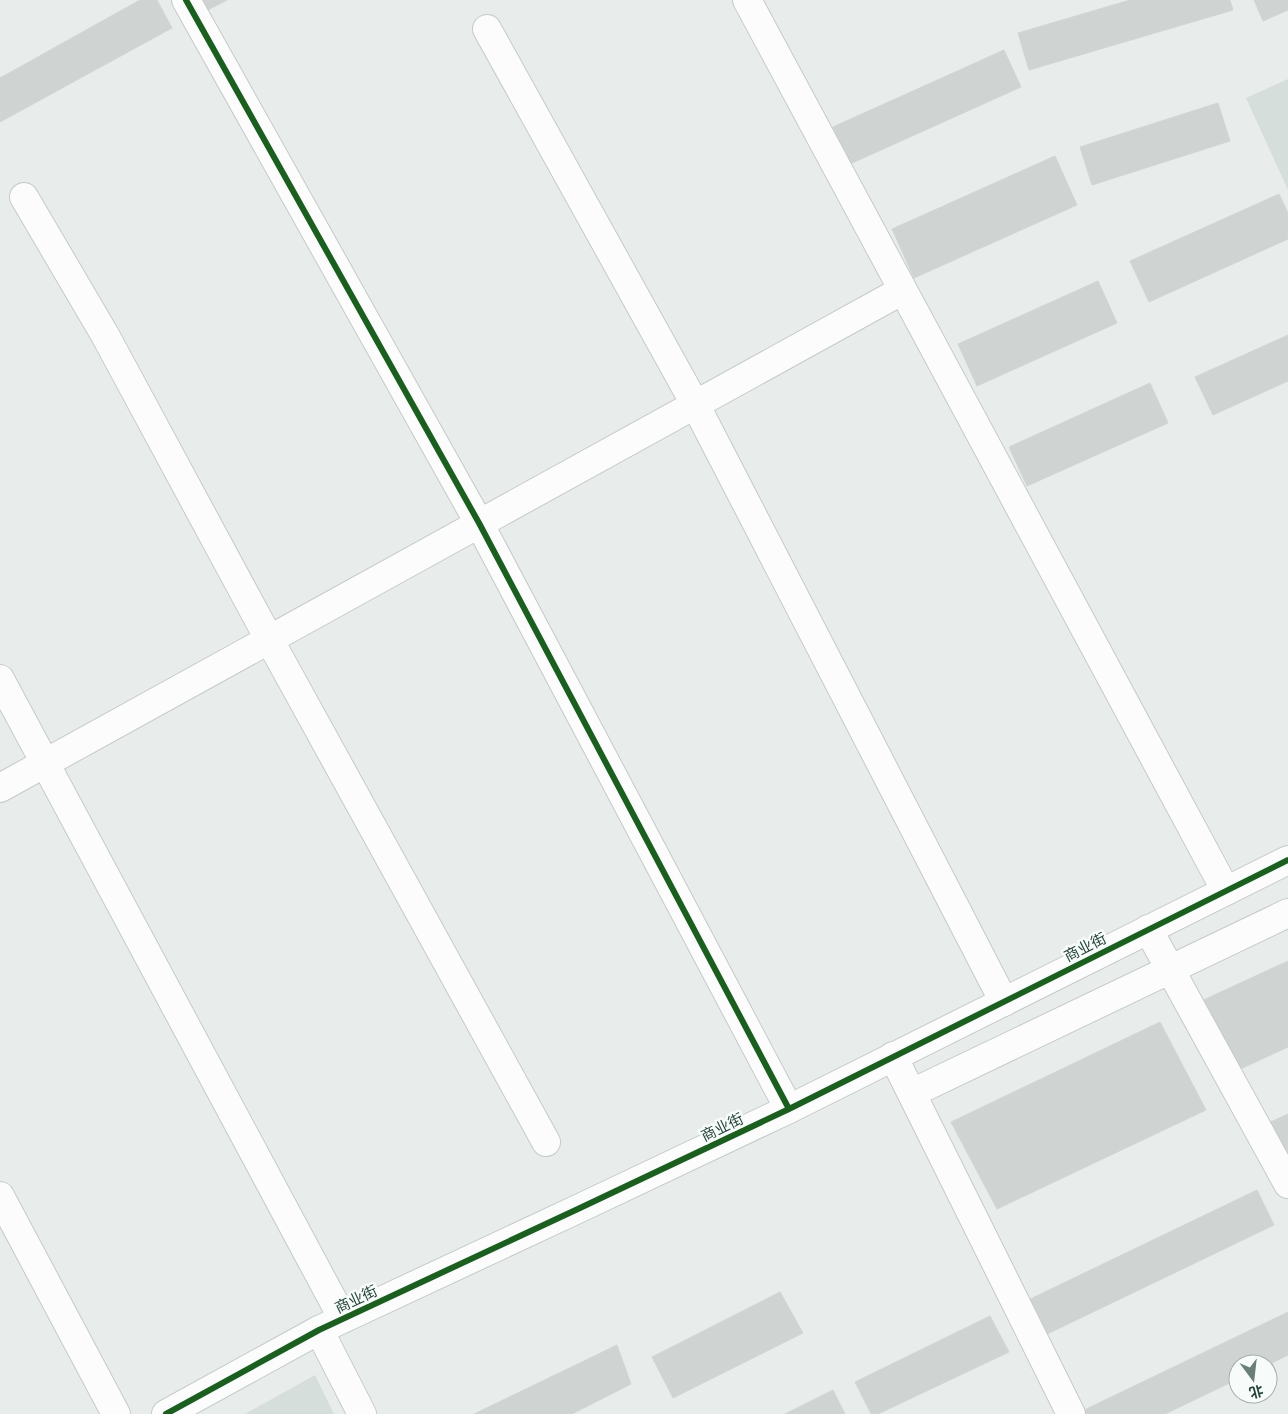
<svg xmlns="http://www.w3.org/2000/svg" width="1288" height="1414" viewBox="0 0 1288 1414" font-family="'Titillium Web','Noto Sans SC',sans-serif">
<rect width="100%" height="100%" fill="#e8edeb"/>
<path fill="#d6dedb" d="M1288,79V190L1246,98Z
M315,1375L334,1414H245Z"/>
<path fill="#cfd4d2" stroke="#d1d6d4" d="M140,0H157L172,28L0,122V78Z
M198,0H227L204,12Z
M1130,0H1230L1233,10L1029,70L1018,33Z
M1254,0H1288V10L1263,21Z
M1004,50L1021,87L850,164L833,127Z
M1218,103L1230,141L1092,185L1080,147Z
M1055,156L1077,205L914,278L892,229Z
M1279,194L1288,213V239L1149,302L1130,261Z
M1098,281L1117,323L977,386L958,344Z
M1288,335V381L1213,415L1195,377Z
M1150,383L1168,423L1027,486L1009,447Z
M1288,961V1047L1223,1077L1186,1008Z
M1160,1022L1206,1110L997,1209L951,1122Z
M1288,1114V1168L1266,1124Z
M1257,1190L1274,1225L1041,1337L1024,1302Z
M780,1292L803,1333L673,1398L652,1357Z
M1288,1312V1355L1268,1365L1238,1364V1379L1165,1414H1079L1078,1413Z
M990,1316L1009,1352L878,1414H871L855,1382Z
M617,1345L631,1384L572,1414H474Z
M833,1390L845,1414H785Z"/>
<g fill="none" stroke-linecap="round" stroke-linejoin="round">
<defs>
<path id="street" d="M186,0L479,523L789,1109
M747,0L1226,891
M487,29L695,404L1004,1002
M24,197L105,335L269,639L546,1142
M0,788L903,290
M1148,929L1288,1184
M893,1056L1071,1414
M912,1093L1288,913
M0,1196L116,1414
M319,1330L362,1414"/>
<path id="secondary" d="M0,679L343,1319
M166,1414L319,1330L580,1208L789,1109L1288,860"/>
</defs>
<use href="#street" stroke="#c5cac8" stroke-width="30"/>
<use href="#secondary" stroke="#c3cbc8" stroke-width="30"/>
<use href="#street" stroke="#fcfcfc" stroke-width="28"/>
<use href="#secondary" stroke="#fcfcfc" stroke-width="28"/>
<defs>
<path id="cycleway" d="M186,0L479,523L789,1109
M166,1414L319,1330L580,1208L789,1109L1288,860"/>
</defs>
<use href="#cycleway" stroke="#f7fbf9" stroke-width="9"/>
<use href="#cycleway" stroke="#1b5e20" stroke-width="6"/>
</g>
<g text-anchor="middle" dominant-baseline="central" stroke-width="5" stroke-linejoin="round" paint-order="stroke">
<g font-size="15" fill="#24423a" stroke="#f7fbf9">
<text transform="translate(1085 947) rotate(-27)">商业街</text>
<text transform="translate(722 1127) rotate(-26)">商业街</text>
<text transform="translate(356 1299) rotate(-25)">商业街</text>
</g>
</g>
<g transform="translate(1253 1379) rotate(165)"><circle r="24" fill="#f7fbf9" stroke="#a3b1ad"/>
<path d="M0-4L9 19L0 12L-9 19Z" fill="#697e78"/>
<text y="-8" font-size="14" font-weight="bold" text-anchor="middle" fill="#24423a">北</text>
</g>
</svg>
